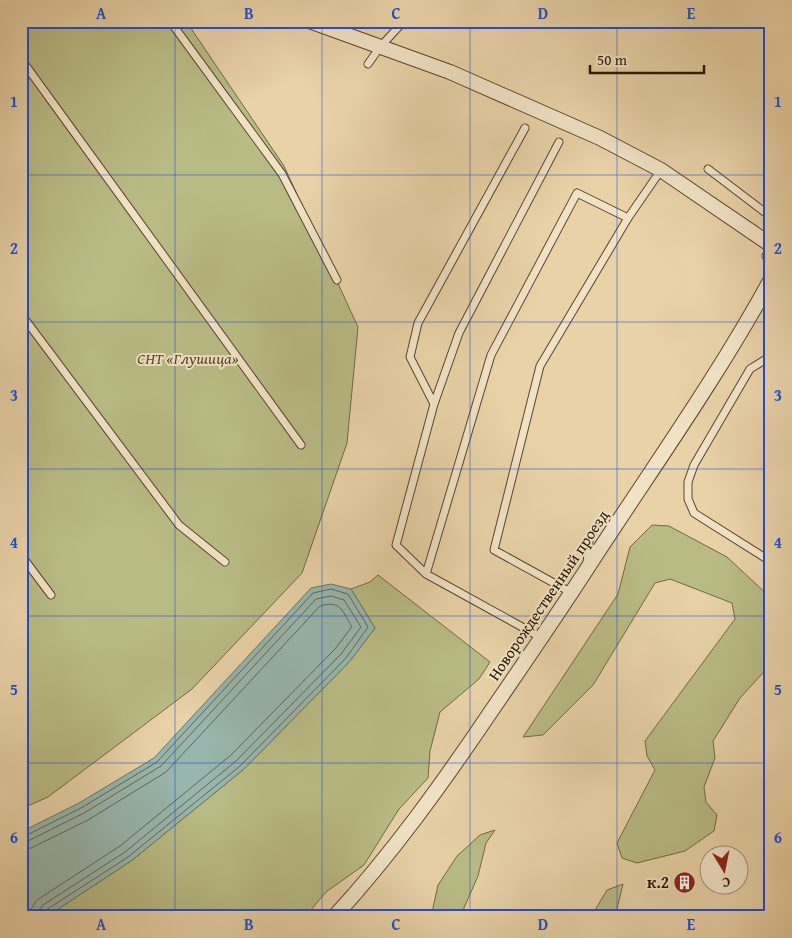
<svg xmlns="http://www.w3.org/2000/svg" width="792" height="938" viewBox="0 0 792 938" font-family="'Gentium Book Plus',serif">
<rect width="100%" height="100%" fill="#e9d2a8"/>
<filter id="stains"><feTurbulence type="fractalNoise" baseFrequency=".004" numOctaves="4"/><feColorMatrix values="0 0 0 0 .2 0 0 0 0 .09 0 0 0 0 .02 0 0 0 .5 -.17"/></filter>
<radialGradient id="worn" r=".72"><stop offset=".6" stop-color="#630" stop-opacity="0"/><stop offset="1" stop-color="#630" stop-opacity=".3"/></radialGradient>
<path fill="#b9bb85" stroke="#726844" d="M21,21H186L284,166L358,327L347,443L302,573L192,689L48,797L21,809Z
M652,525L669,526L727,557L771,598V664L740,698L713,741L715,758L704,787L706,802L717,815L714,831L685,851L637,863L622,858L617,843L655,770L647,756L645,741L735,619L732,603L670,579L655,583L593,685L543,735L523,737L618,594L630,547Z
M378,575L490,662L479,679L440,712L430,751L428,778L399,809L364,865L326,892L305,917H46L131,861L244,769L350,661L375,628L351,589L370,582Z
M495,830L486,843L478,876L460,917H431L438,885L457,856L480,835Z
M623,884L615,917H591L607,890Z"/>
<path fill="#98b6ad" stroke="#6c7669" d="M331,584L351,589L375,628L350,661L244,769L131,861L46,917H21V832L79,803L154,758L311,588Z"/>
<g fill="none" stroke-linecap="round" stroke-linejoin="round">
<path stroke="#626658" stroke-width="1" d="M21,836H25L81,808L157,762L313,593L331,589L348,594L368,627L346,658L240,766L128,857L46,910L44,917
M21,842L28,841L84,813L161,766L316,599L331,596L344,600L361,627L341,654L236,761L125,852L43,905L39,910L38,917
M21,850L31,848L88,820L166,772L320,606C340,600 342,610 351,625V628L335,649L231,755L120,846L37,900L31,909L30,917"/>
<defs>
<path id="service" d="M170,21L282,174L337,280
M21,29L32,21
M21,59L301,445
M368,64L380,47L404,21
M708,169L771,217
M766,256L771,250
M21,314L179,525L225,562
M771,356L750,369L694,465L688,482V499L694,513L767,559L771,560
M434,404L459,333L559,142
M21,555L51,595
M587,564L589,540
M426,574L396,545L434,404L410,357L418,323L525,128
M572,593L494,550L540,366L628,218L661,170
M542,638L426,574L491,355L577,193L628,218"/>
<path id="minor" d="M309,21L450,72L600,138L661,170L771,245
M334,917C392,854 442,784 490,713C525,662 560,611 594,558C654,466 718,376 771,279"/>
</defs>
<use href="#service" stroke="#5a442c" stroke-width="9"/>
<use href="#minor" stroke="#5a442c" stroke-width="16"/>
<use href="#service" stroke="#f1e2c6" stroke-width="7"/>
<use href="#minor" stroke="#f1e2c6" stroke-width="14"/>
</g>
<path fill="none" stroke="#1d4ed8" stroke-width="1" stroke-opacity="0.55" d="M175,21V917M322,21V917M470,21V917M617,21V917M21,175H771M21,322H771M21,469H771M21,616H771M21,763H771"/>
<defs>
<symbol id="building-disc" viewBox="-11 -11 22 22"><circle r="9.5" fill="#8f2418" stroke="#f1e2c6"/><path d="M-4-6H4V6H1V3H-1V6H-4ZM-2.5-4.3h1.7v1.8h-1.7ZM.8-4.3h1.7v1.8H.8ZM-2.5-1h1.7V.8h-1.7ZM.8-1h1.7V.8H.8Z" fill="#fff"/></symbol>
</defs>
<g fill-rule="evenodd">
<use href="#building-disc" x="672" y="870" width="25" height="25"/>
</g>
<g text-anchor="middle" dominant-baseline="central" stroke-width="4" stroke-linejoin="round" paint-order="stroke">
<g font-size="16" font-style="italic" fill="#564729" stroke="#f1e2c6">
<text x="188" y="358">СНТ «Глушица»</text>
</g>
<g font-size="16" fill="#2b1502" stroke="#f1e2c6">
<text transform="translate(548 595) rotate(-56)">Новорождественный проезд</text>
</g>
<g font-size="16" font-weight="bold" fill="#2b1502" stroke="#f1e2c6" text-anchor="end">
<text x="669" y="882">к.2</text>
</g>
</g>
<rect width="792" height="938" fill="none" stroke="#e9d2a8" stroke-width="55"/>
<g transform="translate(724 870) rotate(170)"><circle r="24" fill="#f1e2c6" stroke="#a29078"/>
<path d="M0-4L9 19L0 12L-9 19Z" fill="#8f2418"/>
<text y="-8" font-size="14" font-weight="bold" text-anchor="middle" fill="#2b1502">С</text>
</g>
<path d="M590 65v8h114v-8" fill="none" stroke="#2b1502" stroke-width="2.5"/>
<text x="597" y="65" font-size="15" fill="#2b1502" stroke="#f1e2c6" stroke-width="4" paint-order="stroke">50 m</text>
<rect x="28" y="28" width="736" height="882" fill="none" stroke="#1d4ed8" stroke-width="2"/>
<g font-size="16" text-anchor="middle" font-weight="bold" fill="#1d4ed8">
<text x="101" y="19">A</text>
<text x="249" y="19">B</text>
<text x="396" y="19">C</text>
<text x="543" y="19">D</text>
<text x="691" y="19">E</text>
<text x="14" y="107">1</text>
<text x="778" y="107">1</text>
<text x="14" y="254">2</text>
<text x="778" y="254">2</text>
<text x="14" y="401">3</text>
<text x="778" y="401">3</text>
<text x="14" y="548">4</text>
<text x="778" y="548">4</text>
<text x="14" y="695">5</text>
<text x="778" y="695">5</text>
<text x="14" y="843">6</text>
<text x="778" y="843">6</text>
<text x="101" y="930">A</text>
<text x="249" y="930">B</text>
<text x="396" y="930">C</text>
<text x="543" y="930">D</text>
<text x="691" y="930">E</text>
</g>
<rect width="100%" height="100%" filter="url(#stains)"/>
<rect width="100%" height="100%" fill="url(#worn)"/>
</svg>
